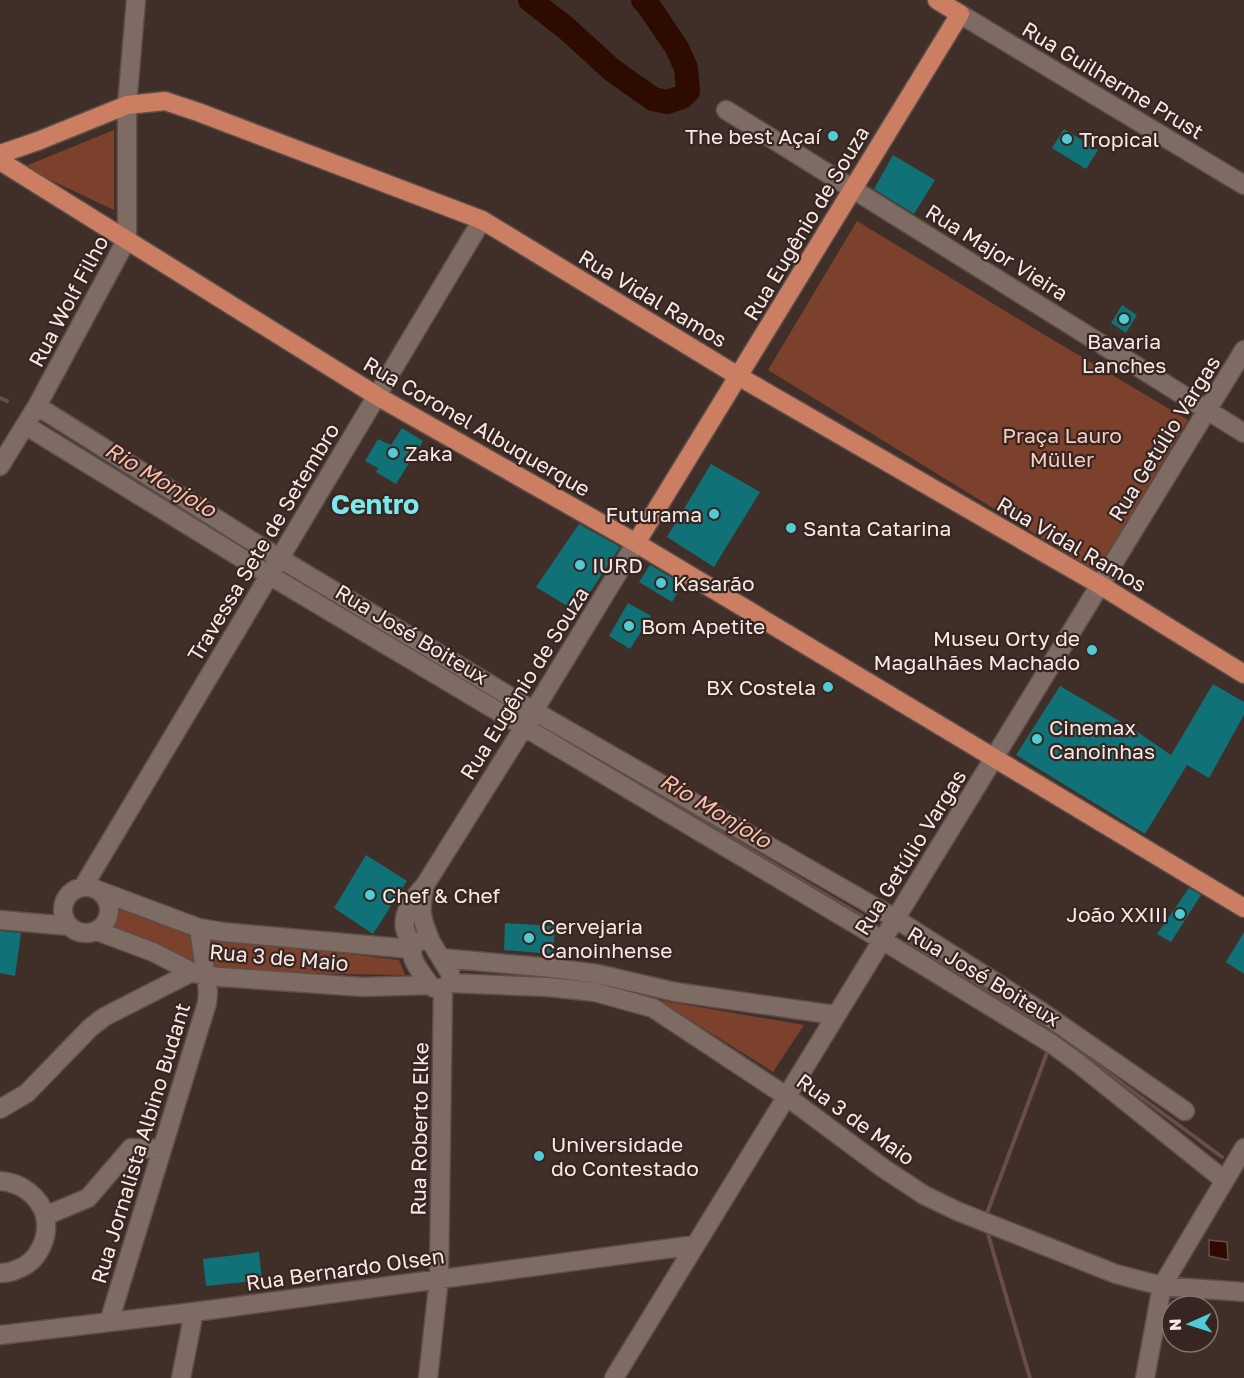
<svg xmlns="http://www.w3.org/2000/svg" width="1244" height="1378" viewBox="0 0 1244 1378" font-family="'Golos Text',sans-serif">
<rect width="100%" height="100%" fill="#402f29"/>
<path fill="#7b412c" d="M114,130V210L23,167Z
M857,221L1043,334L1188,420L1097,572L768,370Z
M120,907L233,940L399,960L405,975L215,972L115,928Z
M658,1000L804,1025L773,1072Z"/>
<path fill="#2e0b01" stroke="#6a4e46" stroke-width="1.5" d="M1209,1240L1227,1242L1228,1260L1209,1256Z"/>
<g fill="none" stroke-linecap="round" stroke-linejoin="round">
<path stroke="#6a4e46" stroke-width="4" d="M0,398L7,401
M236,544L258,558
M291,577L488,695
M548,730L867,919
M908,941L1055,1034L1222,1157
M987,1213L1048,1050
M988,1234L1030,1378"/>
<path stroke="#2e0b01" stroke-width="24" d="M530,0L566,28L612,70L653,99L667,102L682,97L688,91L686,68L677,48L646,2L643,0"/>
</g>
<path fill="#107177" d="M1064,129L1098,150L1086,169L1052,148Z
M893,155L935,180L914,214L874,189Z
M1122,305L1137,315L1126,333L1111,323Z
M402,428L423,441L396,484L376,472L378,468L365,461L378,439L391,445Z
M711,464L760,492L714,567L667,537Z
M579,524L620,547L577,612L536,587Z
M650,565L683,584L672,602L639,582Z
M628,603L651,616L630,649L609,636Z
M1213,684L1244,702V715L1209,778L1187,765L1145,834L1016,755L1060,686L1133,729L1171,755Z
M366,855L407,881L373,934L334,908Z
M1189,888L1201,895L1171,942L1157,934Z
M505,923L555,926L553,954L504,950Z
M0,931L21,933L15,976L0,973Z
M1244,932V974L1226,962Z
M259,1252L262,1280L206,1286L203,1259Z"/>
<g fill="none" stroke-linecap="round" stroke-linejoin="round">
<defs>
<path id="minor" d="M960,14L1244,185
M726,110L1244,433
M37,406L279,558L534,711L896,919L1039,1010L1185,1111
M25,425L269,575L882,940L1052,1044L1078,1063L1224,1180
M0,466L37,406L127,239V105L136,0
M63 910a23 23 0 1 1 46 0a23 23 0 1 1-46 0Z
M83,887L482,220
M424,889C419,913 422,920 431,942
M100,891L199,928L223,932L411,949
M0,920L69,926
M97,931L153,952L192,972L206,976L363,987L430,985
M422,940L431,942L450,973C451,980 450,984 443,988H434L430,985C422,973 399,949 422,940Z
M413,947C410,941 406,934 405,928C402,912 415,896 425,885L524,727L636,543
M441,958L552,968L598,974L675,992L835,1015
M449,983L548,987L595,992L653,1008L786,1096L883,1168L924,1195L957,1211L1116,1274L1162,1286L1244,1292
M0,1109L27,1093L90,1028L104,1017L192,972
M0,1181C20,1182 40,1196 45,1216C50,1237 38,1262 18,1269C12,1272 7,1273 0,1273
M45,1216L88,1198L131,1148L162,1149
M109,1322L207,1003L208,992L199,928
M0,1335L194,1312L695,1245
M181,1378L194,1312
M428,1378L439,1278L443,988
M614,1378L1244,350
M1145,1378L1162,1286L1244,1148"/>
<path id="major" d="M0,154L38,141L127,105L165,101L198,112L482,220L738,376L1100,585L1244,674
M0,161L377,396L636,543L1244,908
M636,543L960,14L937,0"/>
</defs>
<use href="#minor" stroke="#5c4e49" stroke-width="21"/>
<use href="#major" stroke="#5c4e49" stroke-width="21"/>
<use href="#minor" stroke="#7e6b64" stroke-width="18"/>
<use href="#major" stroke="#cb7e62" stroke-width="18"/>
</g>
<g fill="#51ccd4" stroke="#362520" stroke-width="2">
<circle cx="833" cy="136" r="6"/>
<circle cx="1067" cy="139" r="6"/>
<circle cx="1124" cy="319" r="6"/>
<circle cx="393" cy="453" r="6"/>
<circle cx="714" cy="514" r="6"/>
<circle cx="791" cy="528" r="6"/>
<circle cx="580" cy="565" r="6"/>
<circle cx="661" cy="583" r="6"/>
<circle cx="629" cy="626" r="6"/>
<circle cx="1092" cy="650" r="6"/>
<circle cx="828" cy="687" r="6"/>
<circle cx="1037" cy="739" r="6"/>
<circle cx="370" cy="895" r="6"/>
<circle cx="1180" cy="914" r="6"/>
<circle cx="529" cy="938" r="6"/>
<circle cx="539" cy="1156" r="6"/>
</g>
<g text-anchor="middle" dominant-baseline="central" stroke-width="4.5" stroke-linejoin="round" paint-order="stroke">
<g font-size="21" fill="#f6eae6" stroke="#362520">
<text transform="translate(1113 80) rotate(31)">Rua Guilherme Prust</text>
<text transform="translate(806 223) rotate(-59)">Rua Eugênio de Souza</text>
<text transform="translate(997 252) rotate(32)">Rua Major Vieira</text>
<text transform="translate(653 298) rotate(31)">Rua Vidal Ramos</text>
<text transform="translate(68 301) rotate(-62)">Rua Wolf Filho</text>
<text transform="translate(477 426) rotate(30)">Rua Coronel Albuquerque</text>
<text transform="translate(1164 438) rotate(-58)">Rua Getúlio Vargas</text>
<text transform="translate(263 542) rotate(-59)">Travessa Sete de Setembro</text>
<text transform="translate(1072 544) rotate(30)">Rua Vidal Ramos</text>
<text transform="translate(412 634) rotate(31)">Rua José Boiteux</text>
<text transform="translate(524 683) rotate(-58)">Rua Eugênio de Souza</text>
<text transform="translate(910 852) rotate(-58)">Rua Getúlio Vargas</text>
<text transform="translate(279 957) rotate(5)">Rua 3 de Maio</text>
<text transform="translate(984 976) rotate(31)">Rua José Boiteux</text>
<text transform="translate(856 1119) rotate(36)">Rua 3 de Maio</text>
<text transform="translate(419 1129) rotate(-89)">Rua Roberto Elke</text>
<text transform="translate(140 1143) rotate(-73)">Rua Jornalista Albino Budant</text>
<text transform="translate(345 1269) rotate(-8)">Rua Bernardo Olsen</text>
</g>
<g font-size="21" fill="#f6eae6" stroke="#362520" text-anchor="start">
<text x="821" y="136" text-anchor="end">The best Açaí</text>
<text x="1079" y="139">Tropical</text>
<text x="1124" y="341" text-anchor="middle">Bavaria<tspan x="1124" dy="24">Lanches</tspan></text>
<text x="405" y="453">Zaka</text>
<text x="702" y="514" text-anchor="end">Futurama</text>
<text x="803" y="528">Santa Catarina</text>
<text x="592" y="565">IURD</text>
<text x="673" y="583">Kasarão</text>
<text x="641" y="626">Bom Apetite</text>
<text x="1080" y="638" text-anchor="end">Museu Orty de<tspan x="1080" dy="24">Magalhães Machado</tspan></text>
<text x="816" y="687" text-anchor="end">BX Costela</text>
<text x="1049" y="727">Cinemax<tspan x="1049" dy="24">Canoinhas</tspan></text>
<text x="382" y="895">Chef &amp; Chef</text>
<text x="1168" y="914" text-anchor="end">João XXIII</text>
<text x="541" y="926">Cervejaria<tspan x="541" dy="24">Canoinhense</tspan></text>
<text x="551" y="1144">Universidade<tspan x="551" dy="24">do Contestado</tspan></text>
</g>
<g font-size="21" fill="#f7ccbd" stroke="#362520">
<text x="1062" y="435">Praça Lauro<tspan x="1062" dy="24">Müller</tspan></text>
</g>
<g font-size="22" font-style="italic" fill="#fdbea8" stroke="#362520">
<text transform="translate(161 479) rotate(31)">Rio Monjolo</text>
<text transform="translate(716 810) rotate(31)">Rio Monjolo</text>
</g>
<g font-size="27" font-weight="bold" fill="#7be7ee" stroke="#362520">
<text x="375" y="504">Centro</text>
</g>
</g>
<g transform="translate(1190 1324) rotate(267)"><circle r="28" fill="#362520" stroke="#83746f" stroke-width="1.5"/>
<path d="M0-4.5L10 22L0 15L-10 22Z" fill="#51ccd4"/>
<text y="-9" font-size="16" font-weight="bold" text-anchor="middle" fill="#f6eae6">N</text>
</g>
</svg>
